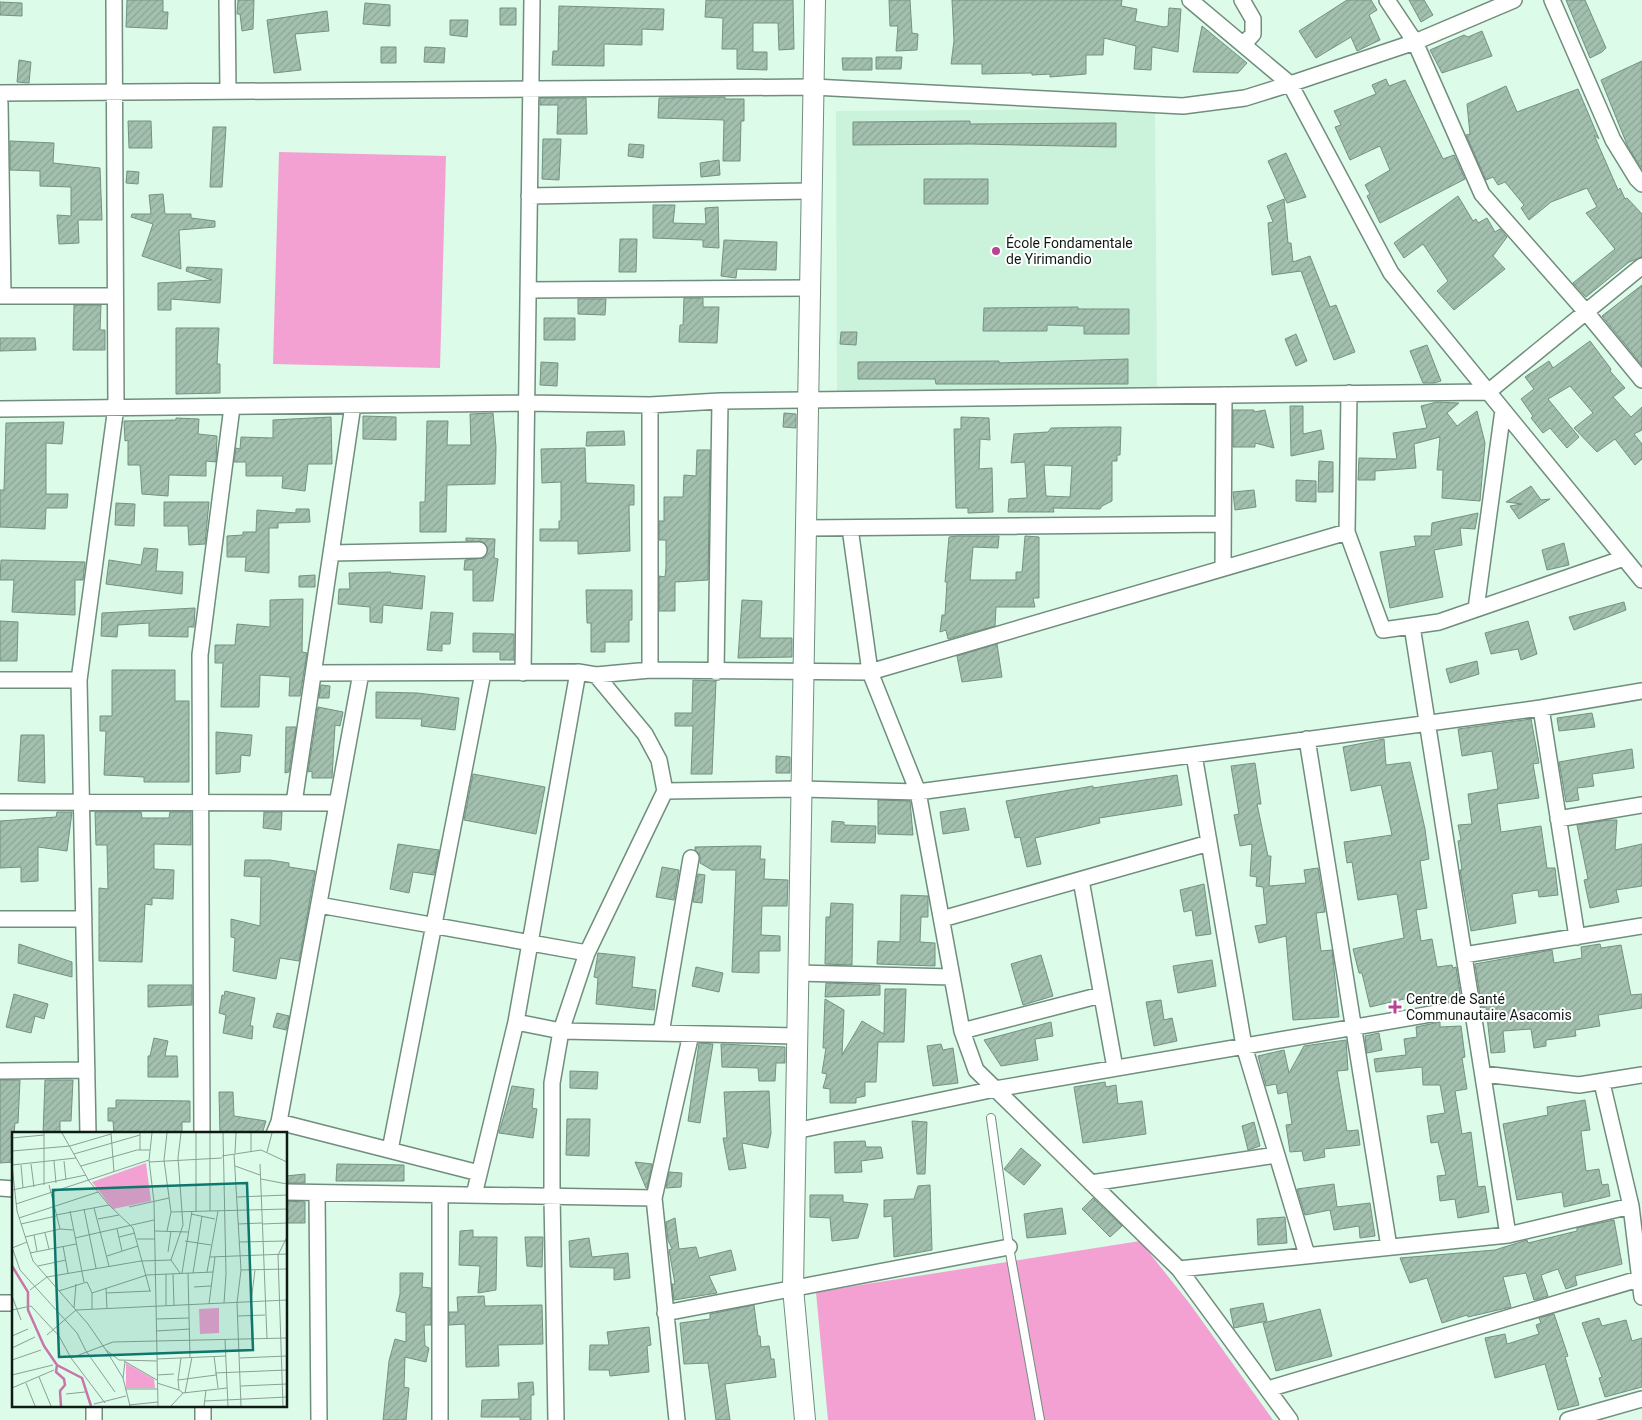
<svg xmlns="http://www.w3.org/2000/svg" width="1642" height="1420" viewBox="0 0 1642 1420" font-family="Roboto,sans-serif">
<defs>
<pattern id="building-hatch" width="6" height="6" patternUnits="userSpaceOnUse" patternTransform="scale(1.25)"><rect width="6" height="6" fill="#a3c0af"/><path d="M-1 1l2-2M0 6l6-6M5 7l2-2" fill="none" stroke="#8ba496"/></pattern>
</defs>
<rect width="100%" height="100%" fill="#dcfbe9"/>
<path fill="#cbf2db" d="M1155,109L1157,390L837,392L836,111Z"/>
<path fill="#f3a1d3" d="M279,152L446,156L440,368L273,364Z
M1140,1241L1190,1304L1273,1420H828L816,1292Z"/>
<path fill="url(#building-hatch)" stroke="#759181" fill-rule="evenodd" d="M127,0H163V12H168L167,29L126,27Z
M238,0H254L253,29L242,31L240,14H237Z
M706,0H793L794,49L779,50L778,23H753V52H767V70L737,69V49H722L723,18L705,17Z
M889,0H910L912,33L918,34L917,50L896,51L898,26H890Z
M952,0H1122L1121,6L1137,9L1135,21L1164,27L1168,26L1169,8L1181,9L1178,52L1152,47L1151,70L1134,69L1136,46L1104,38L1103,55H1086V74L1050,77V74L1032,75V73L982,74V64H951L954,41Z
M1347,0H1371L1377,10L1369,15L1380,40L1357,51L1351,37L1316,58L1299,31Z
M1409,0H1424L1433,15L1421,22Z
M1566,0H1585L1606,48L1602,52L1590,58Z
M0,2L22,3V16L0,15Z
M365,3L390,5V26L363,24Z
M559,6L664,9L663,30L642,29V45L604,44V66L552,65L553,51H558Z
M500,8H516V25H500Z
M327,11L329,31L295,34L301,70L274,73L267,20Z
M450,20H468L467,37L450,35Z
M1202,26L1247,63L1238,73L1193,72Z
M1482,31L1492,56L1442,73L1430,50L1464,35L1468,37Z
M381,47H396V63H381Z
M425,47L445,48L444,63L424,62Z
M876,57H902L901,69H876Z
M842,58H872V70H843Z
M19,60L31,62L29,83L17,82Z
M1642,61V169L1628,147L1601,80Z
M1386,79L1389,86L1405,80L1443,159L1454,155L1465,179L1380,223L1367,196L1370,194L1365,185L1390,170L1380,146L1350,160L1335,127L1341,125L1334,111L1376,94L1372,85Z
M1506,86L1517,112L1578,89L1599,139L1594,135L1618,190L1620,188L1625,199L1627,198L1642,214V257L1629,262L1586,297L1573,283L1615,249L1586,213L1597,207L1587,188L1551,202L1529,220L1521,208L1524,205L1505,182L1498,185L1493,177L1486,180L1466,135L1470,134L1467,104Z
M725,97V99H744V121H741L740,161H723L724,120L658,118L659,98Z
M540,98H586L587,134H557L558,105H540Z
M128,121H151L152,148H129Z
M970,121V124L1116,123V147L971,144L853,145V122Z
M213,127H226L222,187H210Z
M543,139H561L559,180L542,179Z
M10,141L54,143L53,163L100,168L102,220H78L79,243L59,244L57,215L71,216V187L40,186V171L10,170Z
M629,144L644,145L643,158L628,156Z
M1286,153L1306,197L1287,203L1268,161Z
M719,160L720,175L701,177L700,163Z
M127,171L139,172L138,184L126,183Z
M924,179H988V204H924Z
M163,194L165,214H191V218L215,221V227L179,230L181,269L142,256L153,224L131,217L132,214H151L149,195Z
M1458,196L1473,221L1476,219L1478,223L1487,218L1495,232L1500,229L1507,237L1493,256L1505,269L1454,310L1437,291L1448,281L1423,244L1404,258L1394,243Z
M1284,199L1288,243H1291L1293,262L1310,256L1330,307L1336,305L1355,352L1334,360L1301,271L1272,275L1268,223L1273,222L1267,206Z
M653,205H675L673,223L706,224L705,208L718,207L719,248L703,247V240L653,238Z
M620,239H637L636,272H619Z
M724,240L777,242L776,270L737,269L736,278L721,276Z
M187,267L222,269L220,303L171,299V310H158V283L212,280L186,271Z
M1642,285V365L1602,316Z
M684,298H703V307H719L717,343L679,342L680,325H683Z
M578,299H606L605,315L578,314Z
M74,305H101L100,330H105V350H73Z
M1078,307V309H1129V334H1084V326L1047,325V331H983L984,308Z
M544,318H575V340H544Z
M176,328H219L217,364H220V393L176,394Z
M841,332H857L856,345L840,344Z
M1296,334L1307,361L1296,366L1285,339Z
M0,338H35L36,350L0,351Z
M1590,341L1611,369L1610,371L1625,388L1613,397L1631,417L1642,407V430L1634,434L1642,444V459L1635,465L1615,439L1597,452L1574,428L1593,413L1570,386L1548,399L1579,437L1567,448L1550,428L1543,433L1531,418L1533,416L1521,399L1534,389L1525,377L1549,361L1553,368Z
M1427,345L1441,381L1434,383H1423L1410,351Z
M1128,359V384H936L935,379H858V362L999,361V363Z
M541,362L558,363L557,386L540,385Z
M1437,402L1459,403L1447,413L1457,426L1477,411L1485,443L1480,501L1442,498L1443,470H1437L1440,437L1414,444L1416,468L1375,471V480H1358L1359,458L1397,459L1393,433L1427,428L1421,406Z
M1290,406H1303V434L1321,430L1324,449L1291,456Z
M1233,410H1254V412L1265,410L1274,448L1255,443V447H1233Z
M493,413L496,447L495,484L447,485L446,532H420V502H425L427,421H448L447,445H471L470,414Z
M784,413L796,414V428L783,427Z
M363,416L396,417V440L363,439Z
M331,417L332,464H308L305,491L282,488L283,476H246V462H234L236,448L240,449L241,437L273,438V420Z
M961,417L989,418L990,440L980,439L979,469L992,468L993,512L968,513V508H956L954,429H961Z
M176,418L199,419L198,434L217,436L216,462L206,461V476L169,475L168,496L142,494L140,465H128V440L125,441L124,421L176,420Z
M64,422L62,444L46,443V494H68L67,508H46L45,529L0,527V490H4L6,423Z
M1107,427H1121L1120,455H1117V461H1112V501L1102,506L1100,509L1053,508L1054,512H1008L1009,499L1027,498L1025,462L1011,463L1014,434L1048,432L1051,428ZM1044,465L1072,466L1070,497L1046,496Z
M624,431L625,445L586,446L587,432Z
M585,448L586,483L634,485V505H629L630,551L578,554V541H540V529H559V521H561V482L542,483L541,449Z
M697,450H710L708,580L675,582V611H659V576L665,577L666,567V540H659V521H664V497H683L684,475L696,476Z
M1319,461L1333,462V492H1318Z
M1296,480L1316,481V502L1296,501Z
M1531,486L1541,500L1550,499L1519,519L1510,506L1522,504L1506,502Z
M1254,490L1256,507L1235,510L1233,492Z
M164,502H209L205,544L189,545L188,526H164Z
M116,503L135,504L134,526L115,525Z
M296,509H309L310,522L278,523V528H269V573L245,571L246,557H227V536L243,535V532H256L257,510L296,513Z
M1478,513L1475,529L1460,528L1462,545L1434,550L1443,597L1390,608L1380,552L1416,546L1414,536H1431L1432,523Z
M957,536H999L998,548L973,547L970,580H1016V572H1022L1025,536L1039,537V598H1033L1035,607H996L995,626L948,639L946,630L940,632L942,615H945L947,582H945L949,537Z
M466,538L495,539L494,558L498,559L493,601H473V570H464L465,560L483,558L488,549L483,542L466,541Z
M1564,543L1569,565L1547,570L1542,550Z
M144,548L158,549L156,571L183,572L182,594L106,584L109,560L141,565Z
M1,560L85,562L83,580H75V615L12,612L14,580H0Z
M391,572L390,573L425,576L422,609L383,605L382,623L370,622V607L338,604L339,589H350L349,573Z
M315,575V587H299V576Z
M586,590H632V620H629V642H605V652H591V623H587Z
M303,599L302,652L307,653L300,696H289L290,677L260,675L259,707H221L223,663H215V645H235L237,624L270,627V600Z
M742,600L762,601L760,638H792V657L738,658Z
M1624,602L1626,610L1574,630L1569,617Z
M195,608L194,627H188V637L149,636V623L118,625L117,637L101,636L102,613Z
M431,612L453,613L450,644H442V651L427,650Z
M0,621L18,622L17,661H0Z
M1528,621L1537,654L1521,660L1518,649L1491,654L1485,633Z
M473,633L514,634V660H500V652H473Z
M997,644L1002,677L962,682L957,656Z
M1477,661L1479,674L1450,683L1446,669Z
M112,670H175V701H189V782H144V777L104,775L106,731H100V716H112Z
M693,680L716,681L712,774H691L693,726H675V713H692Z
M321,685L330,686L329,698H319Z
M376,692L417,693L459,698L455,730L421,726L422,719L376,718Z
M318,707L343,712L340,726L335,725L332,778H312V771L308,772Z
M1592,713L1595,727L1559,731L1557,718Z
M1531,719L1539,763L1533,764L1539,798L1497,804L1501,832L1541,826L1547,868H1555L1558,895L1539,897L1538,890L1512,894L1516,923L1471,931L1460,870H1462L1458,841L1461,840L1458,825L1472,824L1468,794L1498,789L1492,751L1462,756L1458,729Z
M286,727H296L289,772L285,773Z
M216,732L252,735L250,756L241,755L240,772L216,774Z
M21,735H44L45,783L18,781Z
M1384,739L1386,765L1410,762L1425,829L1429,859L1420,861L1427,908L1416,910L1421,941L1432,939L1437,967L1452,965L1453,968L1456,967L1461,999L1424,1006L1421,995L1370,1007L1362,973H1359L1353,949L1404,938L1397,894L1358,900L1352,862L1347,863L1344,842L1392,835L1381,785L1351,791L1343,747Z
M1632,749L1634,768L1592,774L1594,786L1577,788L1579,800L1566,802L1559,762Z
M776,756L790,757V773H776Z
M1255,763L1261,804H1257L1268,856H1271L1269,886L1306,883L1304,870L1318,868L1325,912L1316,913L1321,951L1332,950L1339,1017L1293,1020L1286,936L1259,943L1255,926L1267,924L1263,887L1256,886L1257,877L1250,876L1252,844L1240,846L1234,815L1239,814L1231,766Z
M473,774L545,787L536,834L464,820Z
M1177,775L1182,805L1099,818L1100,823L1035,838L1041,864L1027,867L1020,837L1015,838L1006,801L1093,786V788Z
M878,800L910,801L913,835L878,834Z
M965,808L969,830L943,834L940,812Z
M57,812H72L67,851L38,847V881L21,882V867L0,868V821L56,817Z
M95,812H141L142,818H169L170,812H191V845L154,844V869L174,870L173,899L152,898V905L145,904L142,962L99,961V888L108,889L107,845H96Z
M264,812H282L281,830L263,828Z
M1609,820H1617L1615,850L1642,844V886L1616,890L1619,902L1590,908L1584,880L1588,879L1577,825Z
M832,821L844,822V825L876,826L875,843L831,842Z
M398,844L439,850L434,875L413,872L409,893L390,889Z
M745,846H761L760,859H765L764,879L788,880L787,906H762L761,935L780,936V951H759V973L732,972L736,870H712L700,863V855L695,850V847Z
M245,860H270L289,863V867L315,871L299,961L280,958L276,979L233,971L235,938L231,937V919L260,926L261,877L244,876Z
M662,867L679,870L674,900L656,897Z
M698,874L705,875L702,903L693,902Z
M1204,884L1211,934L1196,936L1192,910L1184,912L1180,890Z
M901,895L928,896V917H921L920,942L935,943V966L877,964L878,941L900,942Z
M831,903L853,904L852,965L825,964L826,917H830Z
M19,944L72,962V977L18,963Z
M1600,944L1601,948L1621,945L1631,995L1642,994V1008L1598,1015L1600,1026L1575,1030L1576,1036L1546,1040V1046L1534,1048L1531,1029L1503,1031L1505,1052L1491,1053L1486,1007L1482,1008L1475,964L1552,950L1554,963L1582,958L1581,947Z
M598,953L635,957L632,987L656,990L654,1010L596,1004L598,978L594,977Z
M1041,955L1053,996L1023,1005L1011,964Z
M1212,960L1216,986L1178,993L1173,966Z
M696,967L723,973L719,992L692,986Z
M826,983L880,985V995L825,997Z
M148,985H192V1005L148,1007Z
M885,989H906L904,1042H878L876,1082H865V1096L856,1098V1103H830V1089L823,1088L827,1074L822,1073L826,1048H823L825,999L844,1010L842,1055L862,1021L884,1034Z
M225,991L255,998L250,1026H253L252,1039L223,1033L226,1015L219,1013L222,995L224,996Z
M14,994L48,1004L44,1019L35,1016L31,1033L6,1027Z
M1161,1000L1164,1020L1172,1018L1177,1041L1154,1046L1146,1002Z
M277,1013L289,1016L286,1030L273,1027Z
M1051,1022L1053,1036L1035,1039L1038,1060L1001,1066L984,1040Z
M1440,1022V1027L1461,1026L1465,1057L1462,1058L1467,1089L1455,1091L1462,1134L1471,1132L1478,1187L1485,1186L1489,1212L1458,1218L1455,1199L1440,1201L1437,1176L1446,1175L1438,1142L1431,1143L1427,1116L1445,1113L1440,1085H1423L1422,1067L1376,1072L1374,1059L1406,1055L1404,1039L1417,1037L1416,1027Z
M1379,1033L1382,1050L1367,1053L1365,1036Z
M154,1038L168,1041L165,1056H177L178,1077H148V1056H150Z
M1346,1040L1348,1070L1337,1071L1347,1131L1358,1130L1360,1145L1324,1149L1325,1157L1304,1161L1302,1151L1290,1152L1286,1125L1292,1124L1287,1092L1278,1094L1276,1084L1266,1086L1258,1056L1284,1050L1289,1073L1304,1046Z
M699,1043L713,1044L700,1123L688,1121Z
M721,1044L785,1047V1063H776L775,1081H759L758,1068L722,1067Z
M941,1044L943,1050L953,1048L958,1083L933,1086L927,1046Z
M570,1071L598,1072L597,1089L570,1088Z
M0,1080H20L18,1123H15L14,1134V1162L0,1163Z
M45,1080H73L71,1121H60V1134H43Z
M1105,1082L1106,1087L1116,1085L1118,1104L1142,1101L1146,1134L1083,1143L1074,1087Z
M512,1086L534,1089L532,1108L537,1109L533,1138L499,1133Z
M769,1091L771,1133L768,1148L742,1143L746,1168L729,1170L723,1138H727L724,1092Z
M219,1092H233L234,1116L266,1121L262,1134H220Z
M116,1100L190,1101V1122H182V1134H114L113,1121H108V1108H116Z
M1585,1100L1590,1130L1581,1131L1586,1171L1599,1169L1602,1185L1608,1184L1610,1196L1564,1207L1562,1192L1517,1200L1503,1124L1548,1115L1547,1107Z
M567,1119H590L589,1156L566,1155Z
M912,1121L927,1122L925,1174H917Z
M1254,1122L1260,1146L1248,1150L1242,1126Z
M865,1141L866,1147H881L883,1158L861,1161L862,1172L835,1173L834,1142Z
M1021,1148L1041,1165L1024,1185L1004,1169Z
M635,1162L652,1164L647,1188H646Z
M337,1164L404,1165V1181H336Z
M669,1172L682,1173L681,1187L666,1188Z
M305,1174V1183H286V1176Z
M1334,1184L1337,1207L1370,1203L1375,1236L1360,1238L1359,1226L1334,1230L1330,1210L1305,1215L1297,1189Z
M930,1185L932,1250L894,1257L892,1216L884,1217V1200L914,1199L918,1186Z
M810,1195H843V1202L868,1204L858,1238L832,1241L830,1218L810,1217Z
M1093,1198L1122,1226L1110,1237L1082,1209Z
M286,1201L305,1202V1223H286Z
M1062,1208L1066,1234L1027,1238L1024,1214Z
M1285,1217L1287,1243L1258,1245L1257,1219Z
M675,1218L679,1249L696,1247L699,1258L731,1250L736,1270L709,1276L717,1293L674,1300L672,1284H675L669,1250L672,1249L668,1240L666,1222Z
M1614,1220L1622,1264L1575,1276L1577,1285L1566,1289L1558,1269L1541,1275L1548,1296L1534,1300L1526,1273L1503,1277L1511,1307L1468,1317L1467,1315L1442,1323L1427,1278L1410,1283L1400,1258L1495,1250L1527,1240L1528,1243L1577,1231V1228Z
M473,1230V1237H497L496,1290L478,1293L480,1266L459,1265L460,1231Z
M525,1237H543L542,1267L527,1266Z
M589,1238L592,1257L628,1253L630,1278L614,1280V1268L570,1267L569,1241Z
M400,1273H423L422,1287L431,1288V1325H424L425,1346L429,1348L426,1362L405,1357L404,1387L409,1388L406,1420H383L389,1361L395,1339L406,1342V1313L396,1311L400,1294Z
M484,1296L485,1306L542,1305L543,1344L498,1345L499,1366L466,1367L465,1324L449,1325V1312H458L457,1297Z
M1263,1303L1267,1321L1234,1328L1230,1309Z
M754,1305L758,1336H760L761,1347L769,1346L771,1359H774L776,1377L725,1384L730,1420H716L708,1363L684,1364L680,1323L710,1319V1314Z
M1320,1309L1332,1356L1276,1371L1263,1323Z
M1554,1314L1568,1356L1565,1357L1579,1405L1558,1410L1545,1364L1495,1378L1485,1338L1505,1334L1507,1344L1539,1334L1536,1325L1541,1323L1539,1318Z
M1599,1318L1602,1326L1626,1320L1632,1341L1642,1338V1387L1605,1397L1599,1378L1602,1377L1582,1323Z
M649,1327L651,1345L647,1346L649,1372L610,1376L609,1370H589L590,1345H609L607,1332Z
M533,1382L534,1395H531V1420H520V1417H481L482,1400L519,1399L518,1383Z"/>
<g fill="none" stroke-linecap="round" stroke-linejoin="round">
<defs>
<path id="lane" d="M991,1118L1009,1247L1040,1420"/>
<path id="street" d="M227,0L228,91
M1190,0L1290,84L1391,273L1642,580
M1242,0L1253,19V34L1244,44
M1387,0L1415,42L1482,194L1586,312L1642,380
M1552,0L1613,140L1637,179L1642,184
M0,93L813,87L1183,106L1245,98L1290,84L1415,42L1514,0
M0,103L3,296
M529,196L811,191
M528,290L810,288
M0,296H115
M1349,393L1347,532L1383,630L1439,622L1624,558
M0,409L526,403L650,405L720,401L1488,392L1642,266
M806,528L1223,524
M850,528L870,672L918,792L962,1031L976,1070L1179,1269L1290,1420
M331,553L479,550
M1223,568L1224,395
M1476,609L1503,410
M1412,626L1508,1235
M650,670V405
M716,672L720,401
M314,673L578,672L596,675L650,670L870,672L1347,532
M523,673L532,0
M0,680H79
M1541,708L1577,937
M1307,739L1389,1247
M1194,755L1244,1046L1307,1255
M665,791L801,789L918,792L1541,708L1642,691
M0,802L337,803
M294,803L353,405
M1558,819L1642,805
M1081,880L1115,1068
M319,905L587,953
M0,919H84
M942,919L1209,843
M1464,955L1642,926
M798,973L952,977
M516,1022L561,1031L796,1036
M962,1031L1101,995
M661,1033L691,858
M0,1071L87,1070
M1483,1074L1579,1085L1642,1075
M1602,1083L1631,1206L1642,1297
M279,1122L479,1173
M795,1131L995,1089L1472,1007
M88,1134L79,680L116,407L114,0
M202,1134L200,655L232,407
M274,1134L279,1122L361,673
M390,1150L483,673
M1091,1183L1276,1155
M0,1188L14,1189
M286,1192L654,1198
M317,1193L319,1420
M474,1195L516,1022L578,672
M1179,1269L1508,1235L1631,1206
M0,1303H14
M665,1313L1009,1247
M1268,1389L1642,1278
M94,1406V1420
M203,1406V1420
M440,1420V1195
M556,1420L552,1196V1083L561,1031L587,953L665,791L659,760L645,734L596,675
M677,1420L654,1198L691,1034
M1568,1420L1642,1399"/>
<path id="secondary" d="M805,1420L793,1288L815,0"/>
</defs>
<use href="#lane" stroke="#718d7d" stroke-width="10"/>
<use href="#street" stroke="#718d7d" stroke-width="18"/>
<use href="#secondary" stroke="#718d7d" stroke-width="22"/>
<use href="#lane" stroke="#fff" stroke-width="8"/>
<use href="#street" stroke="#fff" stroke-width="15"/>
<use href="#secondary" stroke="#fff" stroke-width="20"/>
</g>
<g fill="#bc4294" stroke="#fff" stroke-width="2">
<circle cx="996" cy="251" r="5"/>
<path d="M1392.5 999.5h5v5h5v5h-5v5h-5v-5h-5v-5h5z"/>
</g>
<g text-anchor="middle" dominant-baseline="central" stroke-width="4" stroke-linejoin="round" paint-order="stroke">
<g font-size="14" fill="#0f1a14" stroke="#fff" text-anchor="start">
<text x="1006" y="243">École Fondamentale<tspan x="1006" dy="16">de Yirimandio</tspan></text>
<text x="1406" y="999">Centre de Santé<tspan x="1406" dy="16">Communautaire Asacomis</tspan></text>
</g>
</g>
<g transform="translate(12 1132)">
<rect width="275" height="275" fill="#dcfbe9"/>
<path d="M134,31L139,69L101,77L80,50ZM207,176V201L188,202L187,177Z" fill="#f3a1d3"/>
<path d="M114,231L142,247L143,256H114Z" fill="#f3a1d3"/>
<path fill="none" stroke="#c776a9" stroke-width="2.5" d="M0,134L16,160V178L32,214L45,233L70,246L79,274M45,233L44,240L52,247L53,253L48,259L49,274"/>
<path fill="none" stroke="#8aa194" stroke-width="1" d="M32,1V53M50,1L77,49L97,73L121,96L138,159M99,1L102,40M128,1V18M140,1L137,28L142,70L146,274M155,1L152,28L159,80L155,99M198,1V79M211,1L214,142L212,171M239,1V19M0,6L32,3M0,19L58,14L99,2M255,20L260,1M223,21L224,1M62,22L128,3M222,22L229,138L225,171L229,274M210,24L249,18L275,30M42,29L44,51M52,29L54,48M137,30L210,26M19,32L22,55M248,32L255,207M0,33L5,79L21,129L76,192L94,218L107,228L145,229M0,33L64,26M9,33L11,56M69,34L125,18H138M223,34L248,43M249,47L275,52M37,53L48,97M0,58L74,43M225,65L275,63M4,72L137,28M117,75L157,66M82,76L97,134M72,77L84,136M58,79L72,150M184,79V1M159,80L275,77M179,82L203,87M44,83L97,73M7,86L86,60M86,87L107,83M9,92L44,84M226,92L250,91M250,92L275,91M105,97L110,119M143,99L176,100M33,101L37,117M22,103L25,119M13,105L48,97L61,98M107,105L123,101M63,106L142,88M125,107H143M173,109L199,113M227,110L274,109M51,114L56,141M0,115L8,138L65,201L74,219L103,260M0,116L15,110M156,120L159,99M18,121L64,112M95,124L126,114M198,125L275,122M26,134L54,128M229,138L275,137M195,140L206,79M168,141L159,128L171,93L166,26L169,1M170,141L180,79M176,141L178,225M181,141L190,84M154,142V174M161,142L162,173M182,155L199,154M94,156L95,177M18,158L35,145L129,129L159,128M47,159L75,150L80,161V177M80,161L135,143L201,140M94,161L139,159M0,164L9,188M239,170L243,138M197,172L203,125M62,176L64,152M0,178L19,174L47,204L59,226L93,271M239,183L240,207M226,184L253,183M144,187L177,186M144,199L178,197M35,203L64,178L275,168M0,204L16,197M213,208L216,274M0,216L23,205M94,218L111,246M202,224L206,256M59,226L101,210L275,206M169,226L166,248L167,258L171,261M228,226L275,224M145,227L214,224M0,228L29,218M112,229L145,248M113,230L111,246L118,274M203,241L275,238M0,243L41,233M145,243L162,242M27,245L39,274M166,248L204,243M14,251L23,274M145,251L167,258M229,254L275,252M0,256L42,238M113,257H145M173,261L180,225M54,262L73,260M193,269L275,265M82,272L114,264M117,273L146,270M159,274L171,261L215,256M192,274L194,258M271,274L266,123L275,105"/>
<path fill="#0f766e" fill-opacity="0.15" stroke="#0f766e" stroke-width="2.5" d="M235,51L241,218L47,225L41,58Z"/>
<rect width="275" height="275" fill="none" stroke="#0f1a14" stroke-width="2.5"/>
</g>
</svg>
